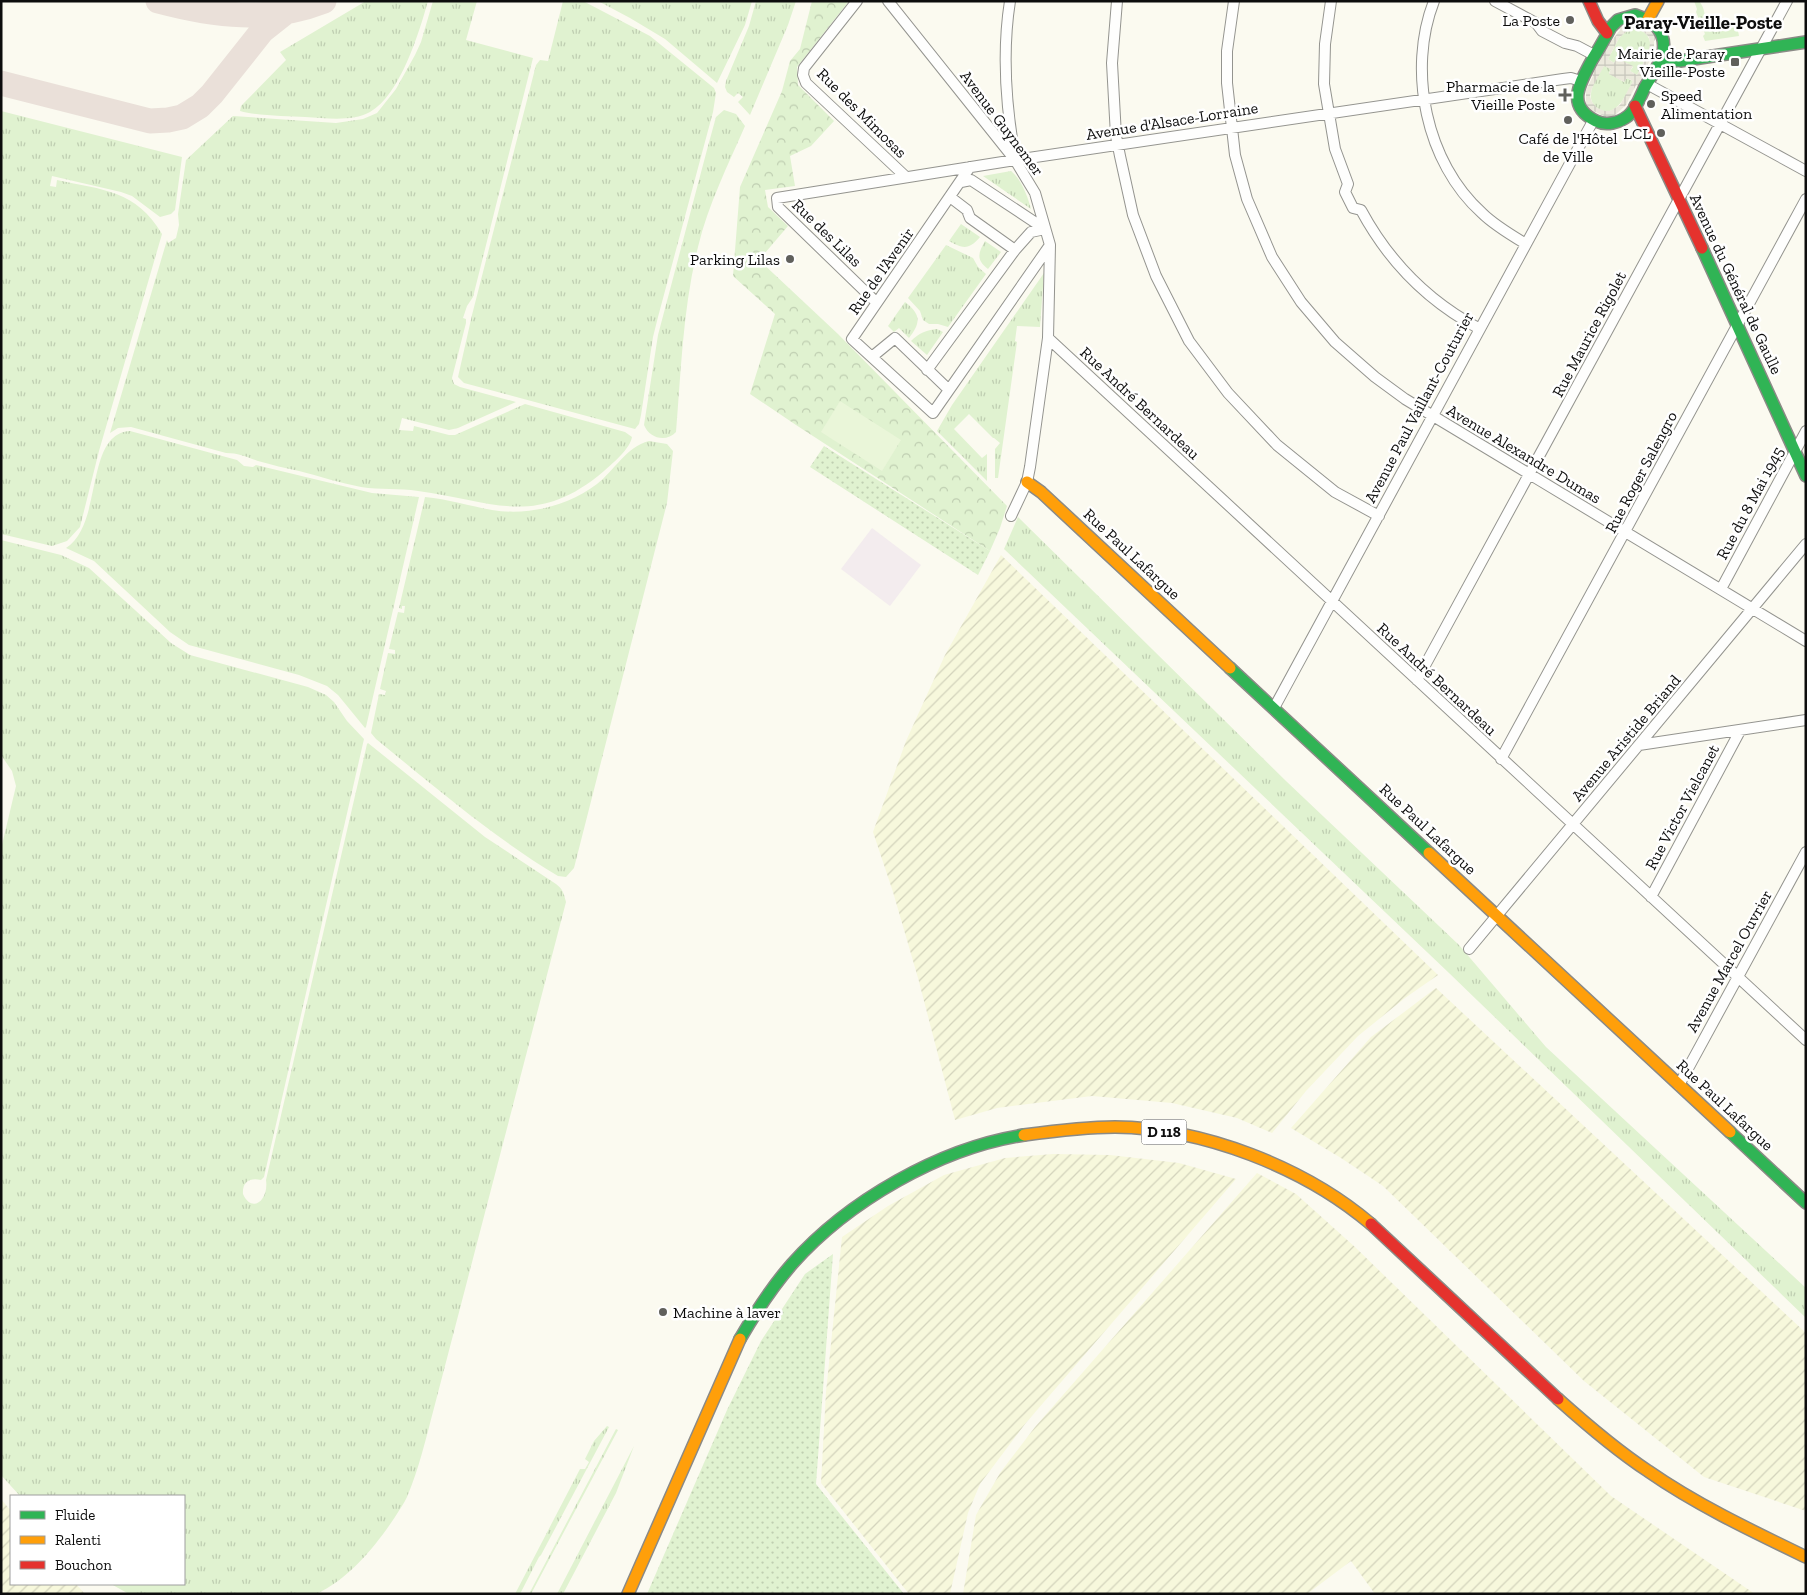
<svg xmlns="http://www.w3.org/2000/svg" width="1807" height="1595" viewBox="0 0 1807 1595" font-family="'Zilla Slab',serif">
<defs>
<pattern id="farmland-furrows" width="10" height="10" patternUnits="userSpaceOnUse" patternTransform="scale(1.25)"><rect width="10" height="10" fill="#f7f8dc"/><path d="M-1 1l2-2M0 10L10 0M9 11l2-2" fill="none" stroke="#d3d3bc"/></pattern>
<pattern id="grass-tufts" width="24" height="20" patternUnits="userSpaceOnUse" patternTransform="scale(1.25)"><rect width="24" height="20" fill="#e0f2d0"/><path d="M3 7l-1-3M5 7V3M7 7l1-3M15 17l-1-3M17 17v-4M19 17l1-3" fill="none" stroke="#bfceb1"/></pattern>
<pattern id="park-crowns" width="20" height="18" patternUnits="userSpaceOnUse" patternTransform="scale(1.25)"><rect width="20" height="18" fill="#e0f2d0"/><path d="M2 6a3 3 0 1 1 6 0M12 15a3 3 0 1 1 6 0" fill="none" stroke="#bfceb1"/></pattern>
<pattern id="garden-dots" width="8" height="8" patternUnits="userSpaceOnUse" patternTransform="scale(1.25)"><rect width="8" height="8" fill="#e0f2d0"/><path d="M2 2h.1M6 6h.1" fill="none" stroke="#bfceb1" stroke-width="1.8" stroke-linecap="round"/></pattern>
<pattern id="plaza-grid" width="8" height="8" patternUnits="userSpaceOnUse" patternTransform="scale(1.25)"><rect width="8" height="8" fill="#ebe9dc"/><path d="M0 4h8M4 0v8" fill="none" stroke="#c8c7bc"/></pattern>
</defs>
<rect width="100%" height="100%" fill="#fbfaf0"/>
<path fill="#f3ecee" d="M872,528L921,565L890,606L841,569Z"/>
<path fill="url(#farmland-furrows)" d="M1001,555L1438,975L1405,998L1358,1036L1306,1091L1272,1133L1237,1118L1172,1103L1092,1096L997,1108L955,1120L918,978L893,892L873,832L906,741L945,655Z
M1436,988L1806,1333V1511L1704,1477L1584,1381L1383,1186L1341,1158L1291,1128L1371,1037Z
M1053,1154L1110,1155L1179,1163L1236,1179L1025,1424L980,1484L968,1513L950,1594H909L821,1483L826,1392L842,1237L888,1206L944,1175L1005,1158Z
M1257,1173L1296,1194L1355,1247L1611,1496L1755,1594H1375L1351,1561L1307,1594H963L976,1515L1000,1473L1035,1427Z
M1,1499L11,1511V1584H76L85,1594H1Z"/>
<path fill="url(#grass-tufts)" d="M366,1H428C419,33 400,95 370,112C352,122 326,118 305,117C287,116 257,116 240,111L241,106L286,60L280,52Z
M433,1H477L466,40L533,58L473,297L467,306L463,318L466,319V323L452,378L454,384L460,387L516,402L458,428L449,430L402,418L399,430L413,431L414,426L449,435H455L525,404L625,432L632,437C630,449 613,463 604,471C536,529 493,501 418,491C399,488 380,490 361,487C340,483 319,476 299,471C285,468 272,465 258,461C247,457 238,453 226,453L131,427L118,428L110,433L167,240L168,243L176,238L179,225L178,214L186,160L233,116L336,123L363,119L377,113L396,89L415,55L421,42Z
M563,1H583L650,36L714,88L716,93L713,112L658,317L653,337L641,415L639,424L635,429L464,383L458,377L472,315L536,65L540,60L548,61Z
M598,1H752L745,25L717,83L665,39L630,18Z
M756,1H796L788,25L750,115L738,102L743,97L738,93L734,97L727,92L725,87L726,81L749,26Z
M1694,1H1699C1708,12 1702,19 1709,30L1716,32L1721,30L1723,24L1727,22C1734,27 1738,27 1739,36L1705,41L1703,36L1705,34L1696,12L1697,9Z
M1629,29C1635,29 1640,29 1645,33C1658,45 1643,63 1637,75L1630,71L1633,67L1617,58L1614,63L1608,59L1619,38Z
M1604,65L1611,69L1609,73L1624,82L1627,78L1633,81C1627,93 1616,121 1597,108C1593,105 1590,100 1591,94C1591,85 1600,73 1604,65Z
M724,110L736,114L745,126C728,165 708,205 698,247C683,307 681,371 676,432C666,443 649,438 644,425L658,335L708,146L716,117Z
M1,111L182,157L175,210L171,214L160,217L132,196L121,192L52,176L50,186L56,187L57,180C103,190 136,190 162,234L99,451L80,527L67,541L52,546L1,534Z
M1011,171C1021,179 1028,197 1031,209L983,176Z
M961,224L980,237C969,250 963,249 949,241Z
M985,241L1001,252L988,269C976,260 978,253 985,241Z
M946,245L973,258L978,267L986,274L948,327L938,324H929L923,320L920,311L908,298Z
M1044,273L1040,327L1017,326L1015,341L1017,342L998,478H995V449L1000,443L994,438H993L969,414L954,429L982,458L987,454V481L937,431L952,405Z
M905,302C921,314 921,323 909,338L899,328L894,332L888,326Z
M937,329L943,332L927,355L911,341C919,333 926,330 937,329Z
M130,431L237,460L244,466L253,467L256,465L372,493L419,497L366,727L365,728L338,695L327,686L299,675L189,645L170,632L94,561L66,548C104,524 84,434 130,431Z
M649,441L667,444L673,451L667,503L574,868L566,877L558,876C493,837 435,787 376,739L371,733L379,694L385,695L386,691L380,689L388,653L395,654V650L389,649L398,612L404,613L405,606H402V609L399,608L425,497C447,499 470,506 492,510C528,516 568,506 597,484C615,470 626,447 649,441Z
M1018,517L1286,781L1459,945L1546,1047L1806,1288V1318L1449,973L1004,549Z
M1,540L61,555L89,568L171,643L190,655L308,687L326,695L334,702L347,721L364,739L264,1177L261,1180C250,1177 242,1182 243,1194C252,1214 269,1200 266,1180L367,744L368,743L485,837L556,884C563,889 564,894 566,902L434,1408C426,1438 419,1469 407,1497C404,1504 399,1510 395,1517C375,1547 349,1579 316,1594H129L111,1584H184V1496H20L1,1475V849L16,786L12,771L1,755Z
M607,1426L609,1427L541,1555L539,1557L520,1594H515L580,1469H585L589,1462L585,1459L594,1441Z
M616,1429L618,1430L531,1594H529Z
M634,1446L616,1493L563,1594H557Z"/>
<path fill="url(#park-crowns)" d="M812,1H849L797,67L798,85L834,121L811,146L790,156L795,186L765,190L768,207L788,226L759,260L838,334L1007,506L1000,528L990,551L796,425L750,394L775,314L733,276L740,187L782,91L790,61L800,49Z"/>
<path fill="url(#garden-dots)" d="M824,446L990,551L978,575L810,467Z
M833,1254L816,1484L904,1594H647L727,1410L761,1341L805,1274Z"/>
<path fill="#eaf6d9" d="M840,401L901,440L882,471L821,432Z"/>
<path fill="url(#plaza-grid)" fill-rule="evenodd" d="M1632,24L1641,26L1654,34L1657,38L1654,41V50L1639,86L1636,85L1626,105L1613,117H1606L1589,109L1586,103V90L1593,76L1592,75L1609,44L1620,30L1618,27ZM1629,29H1636L1644,32L1649,37L1650,43L1649,51L1637,75L1630,71L1633,66L1617,58L1614,63L1608,59L1619,38ZM1604,66L1611,69L1609,74L1624,82L1627,78L1633,81L1620,105L1610,111H1605L1597,108L1592,102L1590,96L1592,88Z"/>
<g fill="none" stroke-linecap="round" stroke-linejoin="round">
<path stroke="#eae0d9" stroke-width="25" d="M158,1C215,16 268,23 324,1
M1,83L150,121L168,120L182,117L200,106L212,94L262,31L286,12"/>
<defs>
<path id="street" d="M857,1L804,68L803,75L806,83L906,177
M888,1L1015,160L1035,193L1050,245L1048,338L1030,467L1027,482L1011,516
M1010,1C1002,52 1006,107 1015,157
M1117,1L1112,63L1116,136L1120,156L1133,215L1156,276L1189,341L1228,393L1277,445L1335,492L1379,516
M1234,1L1227,51V83L1235,155L1247,199L1272,257L1301,302L1335,342L1375,377L1405,399L1806,641
M1331,1L1325,44L1324,84L1335,149L1348,184L1345,192L1353,208L1361,210C1389,262 1427,301 1480,329
M1434,1C1407,70 1426,163 1482,213C1494,225 1511,235 1526,244
M1495,1L1536,23L1542,31L1565,43L1577,46L1594,55
M1647,84L1806,171
M970,167L852,339L933,413L1050,245
M961,182L971,180L1045,229
M950,197L967,210L970,218L1015,250
M876,302L778,207L777,198L1015,160L1563,79L1571,78L1581,81
M1048,338L1806,1040
M873,356L895,338L949,390
M927,370L1015,250L1031,232L1045,229
M1721,589L1806,431
M1417,680L1787,1
M1274,708L1593,121
M1639,745L1806,720
M1501,759L1806,199
M1651,897L1740,731
M1469,949L1806,544
M1679,1085L1806,852"/>
<path id="fast" d="M1635,15C1653,21 1667,31 1663,53C1661,63 1650,78 1645,87C1641,95 1636,110 1628,116C1619,123 1606,126 1596,121C1565,106 1580,83 1592,60C1599,49 1605,38 1611,27L1618,20Z
M1661,59L1680,61L1806,42
M1702,248L1806,476
M1230,668L1429,853
M1730,1132L1806,1203
M740,1339C755,1313 772,1287 792,1264C848,1201 940,1148 1024,1135"/>
<path id="slow" d="M1648,19L1658,1
M1027,482L1041,492L1230,668
M1429,853L1730,1132
M1024,1135C1054,1131 1084,1127 1115,1127C1203,1128 1304,1167 1371,1224
M1558,1399C1587,1425 1616,1450 1648,1471C1697,1505 1752,1531 1806,1557
M628,1594L740,1339"/>
<path id="jam" d="M1589,1L1598,21L1607,33
M1635,106L1702,248
M1371,1224L1558,1399"/>
</defs>
<use href="#street" stroke="#94948f" stroke-width="12"/>
<use href="#fast" stroke="#8b8a86" stroke-width="14"/>
<use href="#slow" stroke="#8b8a86" stroke-width="14"/>
<use href="#jam" stroke="#8b8a86" stroke-width="14"/>
<use href="#street" stroke="#fefefd" stroke-width="10"/>
<use href="#fast" stroke="#30b455" stroke-width="11"/>
<use href="#slow" stroke="#ff9f0a" stroke-width="11"/>
<use href="#jam" stroke="#e5322d" stroke-width="11"/>
</g>
<g fill="#60605c" stroke="#fff" stroke-width="2">
<circle cx="1570" cy="20" r="5"/>
<rect x="1730" y="57" width="10" height="10" rx="2.5"/>
<path d="M1562.5 87.5h5v5h5v5h-5v5h-5v-5h-5v-5h5z"/>
<circle cx="1651" cy="104" r="5"/>
<circle cx="1568" cy="120" r="5"/>
<circle cx="1661" cy="133" r="5"/>
<circle cx="790" cy="259" r="5"/>
<circle cx="663" cy="1312" r="5"/>
</g>
<g text-anchor="middle" dominant-baseline="central" stroke-width="5" stroke-linejoin="round" paint-order="stroke">
<rect fill="#fff" stroke="#565656" stroke-width="1" x="1141.5" y="1119.5" width="45" height="25" rx="4"/>
<g font-size="15" font-weight="bold" fill="#0d0d0d">
<text x="1164" y="1132">D 118</text>
</g>
<g font-size="16" fill="#0d0d0d" stroke="#fff" text-anchor="end">
<text x="1560" y="20">La Poste</text>
<text x="1725" y="53">Mairie de Paray<tspan x="1725" dy="18">Vieille-Poste</tspan></text>
<text x="1555" y="86">Pharmacie de la<tspan x="1555" dy="18">Vieille Poste</tspan></text>
<text x="1661" y="95" text-anchor="start">Speed<tspan x="1661" dy="18">Alimentation</tspan></text>
<text x="1651" y="133">LCL</text>
<text x="1568" y="138" text-anchor="middle">Café de l'Hôtel<tspan x="1568" dy="18">de Ville</tspan></text>
<text x="780" y="259">Parking Lilas</text>
<text x="673" y="1312" text-anchor="start">Machine à laver</text>
</g>
<g font-size="16" fill="#0d0d0d" stroke="#fff">
<text transform="translate(862 113) rotate(45)">Rue des Mimosas</text>
<text transform="translate(1172 121) rotate(-9)">Avenue d'Alsace-Lorraine</text>
<text transform="translate(1002 123) rotate(53)">Avenue Guynemer</text>
<text transform="translate(827 233) rotate(44)">Rue des Lilas</text>
<text transform="translate(881 271) rotate(-55)">Rue de l'Avenir</text>
<text transform="translate(1736 284) rotate(65)">Avenue du Général de Gaulle</text>
<text transform="translate(1589 334) rotate(-62)">Rue Maurice Rigolet</text>
<text transform="translate(1140 403) rotate(43)">Rue André Bernardeau</text>
<text transform="translate(1419 407) rotate(-62)">Avenue Paul Vaillant-Couturier</text>
<text transform="translate(1524 454) rotate(31)">Avenue Alexandre Dumas</text>
<text transform="translate(1641 472) rotate(-62)">Rue Roger Salengro</text>
<text transform="translate(1750 503) rotate(-62)">Rue du 8 Mai 1945</text>
<text transform="translate(1132 554) rotate(43)">Rue Paul Lafargue</text>
<text transform="translate(1437 679) rotate(43)">Rue André Bernardeau</text>
<text transform="translate(1626 738) rotate(-50)">Avenue Aristide Briand</text>
<text transform="translate(1682 807) rotate(-62)">Rue Victor Vielcanet</text>
<text transform="translate(1428 829) rotate(43)">Rue Paul Lafargue</text>
<text transform="translate(1729 961) rotate(-61)">Avenue Marcel Ouvrier</text>
<text transform="translate(1725 1105) rotate(43)">Rue Paul Lafargue</text>
</g>
<g font-size="19" font-weight="bold" fill="#0d0d0d" stroke="#fff">
<text x="1703" y="22">Paray-Vieille-Poste</text>
</g>
</g>
<rect width="1807" height="1595" fill="none" stroke="#0d0d0d" stroke-width="5"/>
<rect x="10" y="1495" width="175" height="90" fill="#ffffff" stroke="#9e9e9e"/>
<rect x="20" y="1511" width="25" height="8" fill="#30b455" stroke="#9e9e9e"/>
<text x="55" y="1520" font-size="15" fill="#0d0d0d">Fluide</text>
<rect x="20" y="1536" width="25" height="8" fill="#ff9f0a" stroke="#9e9e9e"/>
<text x="55" y="1545" font-size="15" fill="#0d0d0d">Ralenti</text>
<rect x="20" y="1561" width="25" height="8" fill="#e5322d" stroke="#9e9e9e"/>
<text x="55" y="1570" font-size="15" fill="#0d0d0d">Bouchon</text>
</svg>
